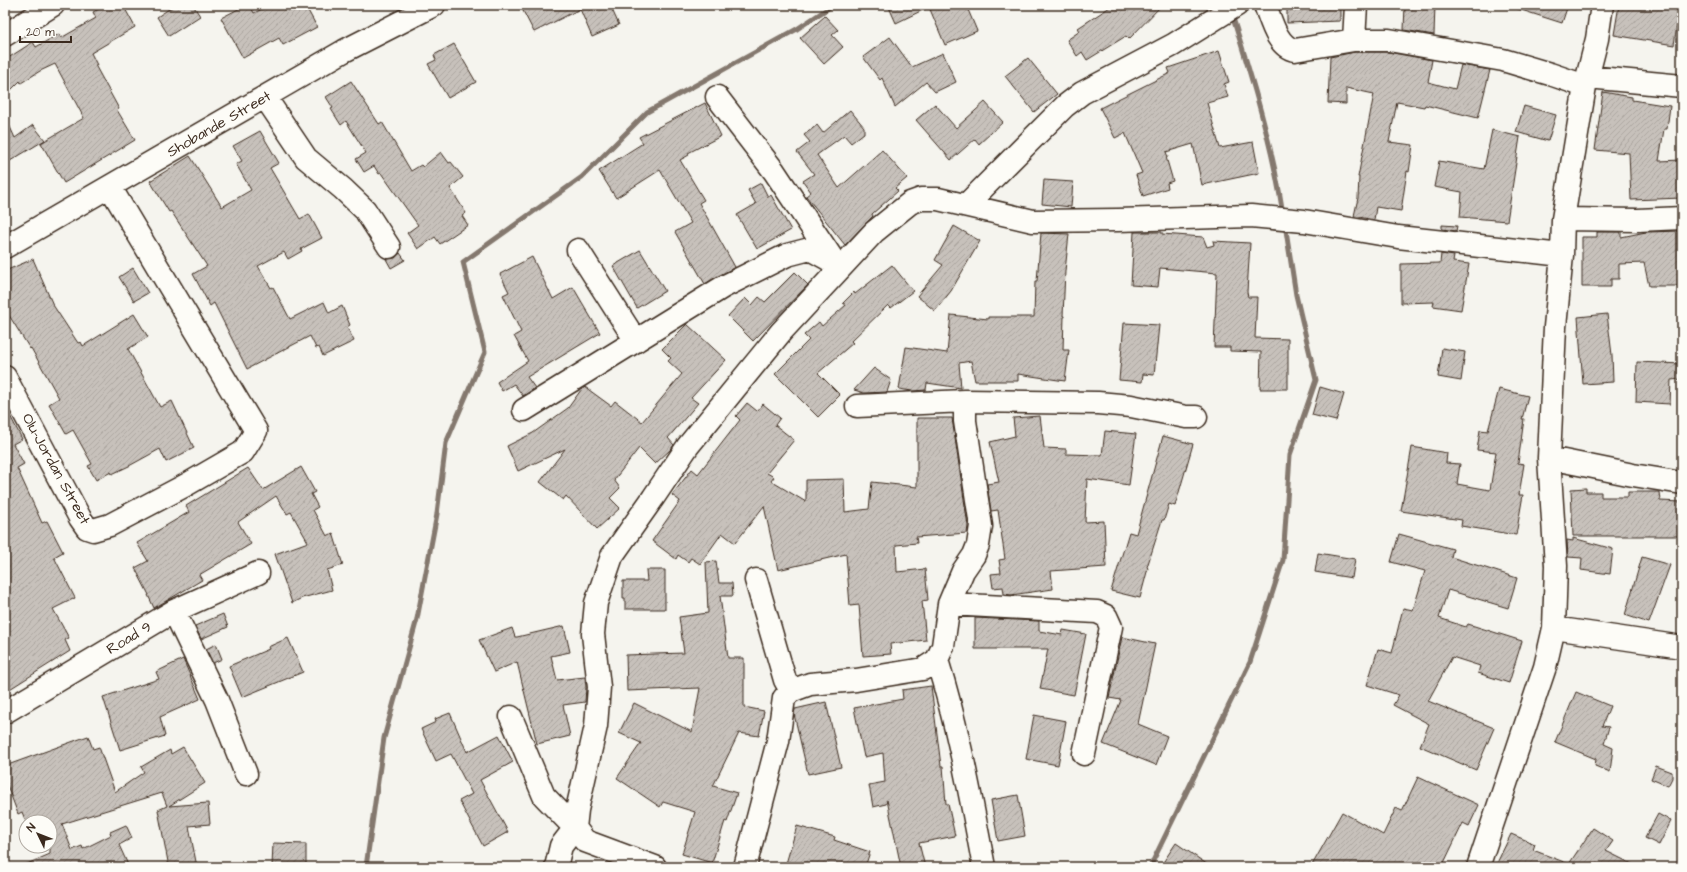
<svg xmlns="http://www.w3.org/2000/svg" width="1687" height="872" viewBox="0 0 1687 872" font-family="'Architects Daughter',sans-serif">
<defs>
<pattern id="building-hatch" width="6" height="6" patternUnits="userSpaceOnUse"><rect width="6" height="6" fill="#c7c1bb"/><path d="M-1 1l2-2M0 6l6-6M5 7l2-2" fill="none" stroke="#aca6a0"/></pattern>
</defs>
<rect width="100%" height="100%" fill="#f5f4ee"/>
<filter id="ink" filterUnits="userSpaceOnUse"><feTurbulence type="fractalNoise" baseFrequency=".025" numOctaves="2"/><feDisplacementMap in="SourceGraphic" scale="8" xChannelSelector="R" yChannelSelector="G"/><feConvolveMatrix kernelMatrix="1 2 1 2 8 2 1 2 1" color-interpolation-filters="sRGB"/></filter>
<g filter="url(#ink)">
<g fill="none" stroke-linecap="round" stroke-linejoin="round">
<path stroke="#84786e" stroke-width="5" d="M1232,15C1252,78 1273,148 1283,214
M366,867L384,738L417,619L437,514L446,443L485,352L463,262L582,177L647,112L797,29L833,5
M1150,867L1250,662L1283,560L1290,455L1316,380L1296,295L1285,224"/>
</g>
<path fill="url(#building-hatch)" stroke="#3b2a1e" d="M106,5H123L135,27L91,53L97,65H95L119,109L117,110L135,140L64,183L41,143L84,118L55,64L40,71L21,83L20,81L5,96V60L33,42L36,47L59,34L61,38L96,18L93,12Z
M175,5H193L200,16L169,36L157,17Z
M246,5H250L254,13L270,5H305L317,27L283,45L279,38L243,58L221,18Z
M520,5H610L619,25L592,37L580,9L534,32Z
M888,5H966L977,31L945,45L929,7L896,23Z
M1113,5H1162L1129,39L1126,36L1087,60L1082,52L1077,56L1067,40L1080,31L1078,28Z
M1287,5H1340V21L1287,23Z
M1405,5H1435L1434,35L1404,30Z
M1516,5H1568L1562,23L1515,8Z
M1619,5H1680L1674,45L1614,35Z
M825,16L838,30L832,35L843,47L824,64L800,38Z
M890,37L912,67L943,53L956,82L935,92L926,82L895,107L882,78L880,80L863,57Z
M454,44L476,82L448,98L428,64L436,60L434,55Z
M1219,51L1229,82L1224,84L1228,97L1207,103L1220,148L1253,142L1259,173L1202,185L1193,144L1166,152L1168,157H1166L1173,181L1167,183L1168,188L1143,196L1136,175L1142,173L1125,133L1115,138L1100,108L1170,73L1168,68Z
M1355,52H1388L1432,60L1428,82L1455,89L1461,65L1490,70L1478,118L1425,105L1424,107L1397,102L1389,142L1413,145L1409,172L1407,171L1401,211L1376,207L1374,220L1354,216L1358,198L1359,177H1358L1374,94L1346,88V104L1328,103L1330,57Z
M1028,58L1057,94L1034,112L1005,76Z
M351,81L379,124L382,122L411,171L421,165L423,167L441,152L449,163L451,162L463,177L450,188L466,213L462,216L468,225L440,244L435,237L418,249L407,233L418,225L381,173L379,174L374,166L364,172L356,159L366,153L346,121L341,125L331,109L333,108L326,97Z
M1603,92L1632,97V100L1670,106L1667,129H1664L1659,161L1682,160V198L1631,200L1629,153L1595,150Z
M985,102L1003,122L979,144L975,139L951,160L916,120L935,104L956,128Z
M705,103L721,136L688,153L689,155L680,160L704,200L699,203L735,267L705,284L675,232L691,223L660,170L616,198L599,171L643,143L639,137Z
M1524,106L1556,115L1548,141L1516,132Z
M850,110L864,127V133L851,143L844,135L817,155L839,188L882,150L907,178L895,188L898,191L872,214L873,216L845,245L806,196L811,192L803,181L814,174L797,152L810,142L804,135L817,125L823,133Z
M5,116L15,138L33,125L45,140L5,164Z
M1492,130L1520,137L1507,221L1460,217L1462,192L1434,187L1439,161L1484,169Z
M260,131L279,163L270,168L300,219L309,214L322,238L301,249L302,251L288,259L284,252L258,266L271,288L273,287L290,319L324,302L329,313L342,306L350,325L347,327L354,341L323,356L319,347L316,348L310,336L247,369L214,303L210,306L193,274L207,266L171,211L169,212L150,181L190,156L222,207L251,190L236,164L242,161L233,146Z
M1044,180L1073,182L1071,207L1042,204Z
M761,183L768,197L771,195L791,230L757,249L737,215L756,204L748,190Z
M1442,225L1457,226L1456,231L1442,229Z
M954,226L980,241L951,291L935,311L917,296L943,265L935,260Z
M1682,231V286H1649L1644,263L1619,264V279H1611V287H1582V237H1597V232H1621V237L1646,232Z
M1134,232H1162V234L1203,237L1207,247L1214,245L1213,241L1250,243L1247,292L1248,297H1257L1255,338L1288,339V389H1260L1261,352L1230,351V347H1214L1217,273L1160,268L1158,287L1131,285Z
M1041,233L1069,234L1065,271L1063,316H1064L1063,350H1069L1065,381L1018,374V381H975L971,361L959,363L961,388L927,383L926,390L912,391L899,389L906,347L947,353L951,315L988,319V317H1034L1035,281H1037Z
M640,250L665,291L637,308L613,266Z
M400,253L405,260L391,268L386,259L395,258Z
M1441,254L1454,256L1453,262L1469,264L1461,310L1433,306L1434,302L1401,303V264L1440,263Z
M532,257L553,299L573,287L600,333L527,377L535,388L523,396L514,384L502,391L497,382L528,361L514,336L521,332L503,295L509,292L500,274Z
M33,259L53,305L78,343L81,342L83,346L134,314L148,337L128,349L160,407L172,401L194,448L166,462L160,449L129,466L112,474L111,472L96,480L88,466L92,464L73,430L66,434L49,404L59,398L31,348L30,349L5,309V271Z
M892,265L913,291L891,308L888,305L851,341L853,343L818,373L840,395L818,417L775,374L809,340L804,335L819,322L822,326L846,305L843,303L854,292L855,294Z
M133,268L148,293L134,301L119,277Z
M795,272L808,285L753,341L728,316L745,298L752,305L759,297L765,302Z
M1607,314L1612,355L1613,382L1583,384L1578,317Z
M1124,323L1159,325L1154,375L1143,374L1142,382L1119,380Z
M687,324L726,360L691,398L698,403L668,438L674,445L671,449L655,464L639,448L614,480L620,488L610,498L620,508L597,529L566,496L563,500L540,482L565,449L518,471L507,446L533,433L568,408L581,390L585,387L611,406L615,401L642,422L682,374L668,361L671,358L662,349Z
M1442,348L1465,352L1461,381L1438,377Z
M1637,362L1682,364V379L1671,380L1670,404L1636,402Z
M874,368L891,380L887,392L864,393L854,390Z
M1320,387L1344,394L1336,421L1312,415Z
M1499,389L1528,396L1522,419H1524L1518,463L1524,464L1519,495H1523L1516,535L1461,526L1462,520L1401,511L1412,447L1447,453L1446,463L1460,464L1457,484L1490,490L1496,452L1477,450L1480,430L1488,431Z
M747,403L757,411L763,404L780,418L775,425L794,440L767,473L774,477L771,481L806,502V480L844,479L845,512L869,509L872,482L917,487V418H952L968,526L967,533L916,537L917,543L896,545L897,572L925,569L928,600L922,601L926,640L890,644L891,654L863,656L859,605L850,606L846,554L778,570L764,506L735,543L722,533L700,564L691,558L688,562L678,555L676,559L652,541L680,501L672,495L692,469L698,474L740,420L736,416Z
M5,406L22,439L13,444L24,464L17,468L42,523L47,521L63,552L54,557L75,598L53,609L69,638L65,640L70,651L5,692Z
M1040,416L1044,448L1066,449V454L1102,455L1105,431L1136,434L1129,485L1087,479L1085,522L1104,521L1106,567L1051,571L1053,589L1011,595L1004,594L1003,587L993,588L991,574L1001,573L999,560L1005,559L998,510L991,511L987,484L999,482L990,442L1015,436L1013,418Z
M1163,436L1193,444L1175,506L1169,504L1164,520H1162L1147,567L1148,568L1140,598L1111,591L1129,532L1136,534Z
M301,467L315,492L311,494L318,507L313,510L327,536L333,533L343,565L327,570L332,590L302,598L292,603L275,554L308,542L291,512L287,514L276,496L238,522L251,544L199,575L202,580L154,608L148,595H149L135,568L148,561L137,543L189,512L186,506L248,468L263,490Z
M1586,488V492H1601V497H1628V492H1659L1660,501L1682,502V529L1680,536H1573L1571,489Z
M1399,534L1453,549L1451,557L1517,578L1508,608L1448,590L1439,618L1466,627L1468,624L1522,641L1509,683L1478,673L1480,666L1452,657L1428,701L1494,728L1476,770L1420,746L1429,724L1393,705L1399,695L1367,685L1378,649L1392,653L1403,608L1413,610L1425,571L1391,562Z
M1573,538L1613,549L1610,574L1581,570L1582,558L1568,557L1567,540L1573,541Z
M1318,553L1355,559L1352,578L1315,572Z
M1642,557L1670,565L1649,623L1625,615Z
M716,561L719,583H732L733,596H720L728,658H744V707L764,711L759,736L739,733L713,786L737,793L727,822L725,821L712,863L682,854L695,812L663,802L660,807L617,778L641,743L619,733L634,703L692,732L700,688L627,691L626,655L684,653L679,617L708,613L706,562Z
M646,570H665V609H625V598H623V581H647Z
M223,614L228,627L201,639L195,626Z
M975,618L1039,621V631L1062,635L1063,630L1086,634L1074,695L1040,689L1048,649H975Z
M564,626L570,652L551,656L557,680L585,677L586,687L585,702L563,705L570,736L537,744L517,662L494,672L479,640L512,628L515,637H517Z
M1122,637L1155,644L1138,724L1167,736L1156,765L1103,744L1121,700L1109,698Z
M288,638L303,672L242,697L229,666L269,649L268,647Z
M216,644L222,659L213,663L206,649Z
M183,659L200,699L160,717L165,736L120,750L103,697L159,679L156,672Z
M931,686L941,766H943L946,804H948L955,836L919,843L925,867H901L887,800L886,804L873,807L869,785L885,782L883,753L864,757L854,708L903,699L902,690Z
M1576,692L1610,706L1602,726L1609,727L1604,744L1613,748L1610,772L1595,766L1596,759L1555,742Z
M826,702L841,767L808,774L794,714L795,709Z
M450,713L467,752L499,735L513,762L480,780L508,832L483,846L459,801L472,794L451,754L436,761L421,729L436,722L435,719Z
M1034,715L1066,721L1058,765L1026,759Z
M88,736L93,749L99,747L115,792L144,772L141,767L170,750L171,754L183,747L205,783L169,806L208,803L210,824L189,826L197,867H169L158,810L167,806L162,793L62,824L72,850L82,846L83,849L111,835L110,832L126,825L132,838L119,845L129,867H20L50,854V822H26L22,812L18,814L5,780V766Z
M1656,766L1672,772V778L1668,786L1651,779Z
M1418,777L1479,805L1469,826L1463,823L1442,867H1311L1342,812L1383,835L1396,808L1402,811Z
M1018,795L1025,836L998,841L991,800Z
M1658,814L1671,821L1659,845L1645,838Z
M797,826L835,837L834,840L870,852L865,867H785Z
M1593,828L1613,841L1606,851L1638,867H1506L1497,863L1511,834L1535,844L1533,850L1569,864Z
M273,843L306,844V867H272Z
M1176,843L1211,867H1160Z"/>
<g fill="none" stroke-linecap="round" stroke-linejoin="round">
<defs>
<path id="minor" d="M1265,5C1271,20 1277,47 1295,50L1354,40H1389L1503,60L1550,74L1585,86
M5,35L53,5
M1354,40L1356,5
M1588,77L1682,86
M265,97L306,158L343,189L365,210L389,247
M717,97L774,171L834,261
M966,205L1065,106L1082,93L1173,45L1237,5
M1563,219L1638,220L1682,218
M5,247L344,51L434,5
M578,250L636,341
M5,377L80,518L87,528L93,530L110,525L186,485L243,452L256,431L110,187
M857,406L965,401L1098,403L1131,406L1186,417H1196
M524,410L723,287L787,255L810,249L830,260L839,268
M1549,458L1633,475L1682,483
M756,580L785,680L791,691
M949,604L1097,612L1106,616L1111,627L1084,754
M174,611L217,700L246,774
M1554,628L1682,647
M937,660C958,727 971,798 984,867
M5,712L174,611L258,573
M511,717L544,796L575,828L585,841L655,867
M556,867L561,846L575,828L577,810L596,726L599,687L593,634L596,603L612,556L653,498L688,446L781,332L874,232L910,203L921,199H938L1033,221L1118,220L1251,216L1304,221L1398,237L1562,255
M745,867L778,741L784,698L791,691L810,684L856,680L923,669L937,660L943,646L949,604L963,571L974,555L978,545L981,526L965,421V401
M1478,867L1545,667L1554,628L1556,566L1549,458L1555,327L1562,255L1563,219L1585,86L1597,39L1602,5"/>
</defs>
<use href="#minor" stroke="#3b2a1e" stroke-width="25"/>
<use href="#minor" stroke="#fdfcf7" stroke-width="22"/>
</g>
</g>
<g text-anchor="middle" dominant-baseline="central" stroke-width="3.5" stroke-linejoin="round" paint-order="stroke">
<g font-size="15" fill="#3b2a1e" stroke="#fdfcf7">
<text transform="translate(219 124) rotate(-30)">Shobande Street</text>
<text transform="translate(56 469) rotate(61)">Olu-Jordan Street</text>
<text transform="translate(129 638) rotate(-31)">Road 9</text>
</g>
</g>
<rect width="1687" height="872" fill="none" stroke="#fdfcf7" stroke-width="20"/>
<rect x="10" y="10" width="1667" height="852" fill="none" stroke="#3b2a1e" stroke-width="1.5" filter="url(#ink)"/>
<g transform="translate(38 834) rotate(313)"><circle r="19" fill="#fdfcf7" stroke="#afa8a0"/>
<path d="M0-3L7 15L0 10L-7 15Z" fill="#3b2a1e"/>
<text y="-6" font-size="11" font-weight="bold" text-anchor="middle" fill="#3b2a1e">N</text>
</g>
<path d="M20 36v6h51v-6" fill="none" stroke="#3b2a1e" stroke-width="2"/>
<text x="26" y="36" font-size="12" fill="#3b2a1e" stroke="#fdfcf7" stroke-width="3" paint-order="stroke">20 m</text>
</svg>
